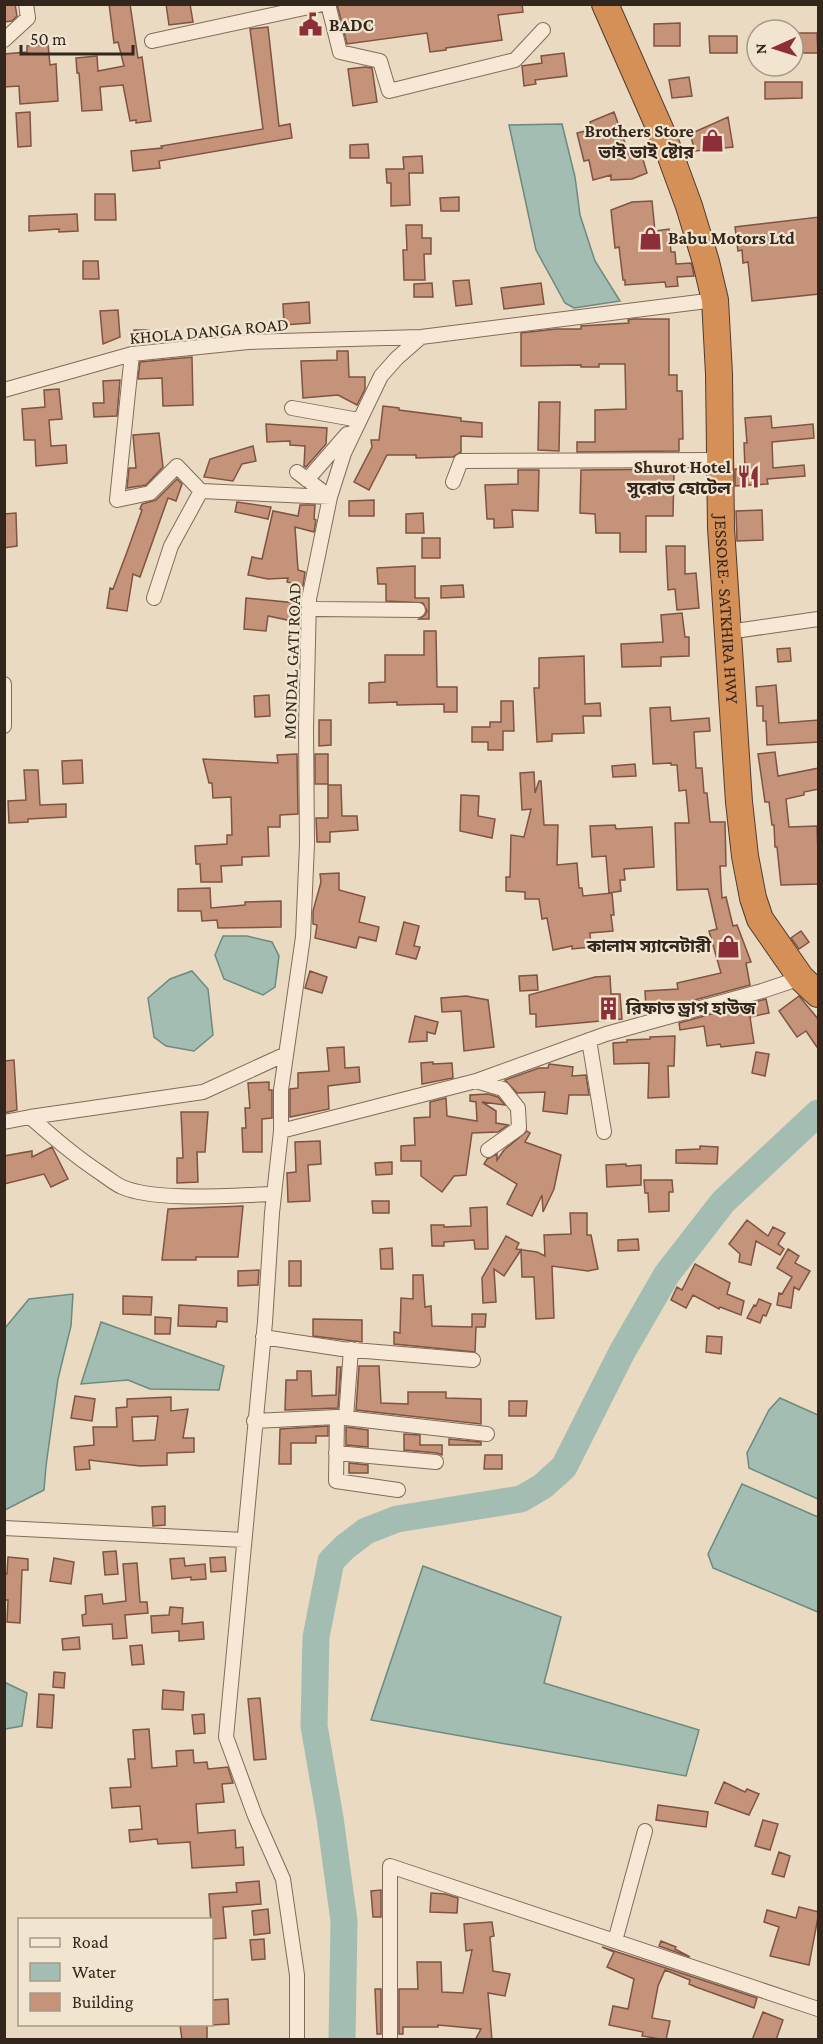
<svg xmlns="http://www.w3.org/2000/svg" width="823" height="2044" viewBox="0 0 823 2044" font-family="'Crimson Pro','Noto Sans Bengali',serif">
<rect width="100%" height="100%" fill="#eadac1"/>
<path fill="#a3bdb3" stroke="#6c8a7f" stroke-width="1.5" d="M562,124L575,177L580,215L595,261L620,301L574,308L565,303L536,250L509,125Z
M223,936H247L272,942L279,956L275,987L263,995L224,979L215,955Z
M192,971L208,989L213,1035L194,1051L166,1046L154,1037L148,998L170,979Z
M73,1294L71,1326L58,1379L46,1466L44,1490L5,1510V1328L29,1299Z
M101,1322L224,1366L219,1390L150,1389L128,1380L81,1384Z
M780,1398L818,1415V1499L749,1468L747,1453L769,1410Z
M742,1484L818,1517V1612L713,1568L708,1554Z
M423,1566L561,1617L544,1683L699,1730L686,1776L371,1720Z
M4,1682L27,1693L22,1726L5,1729Z"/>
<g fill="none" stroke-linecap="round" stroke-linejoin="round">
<path stroke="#a3bdb3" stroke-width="27" d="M342,2040L344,1921L330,1818L314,1726L316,1637L331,1561L345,1547L366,1531L397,1519L521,1499L543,1486L564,1467L622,1352L667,1274L723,1202L818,1113"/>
</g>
<path fill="#c5927a" stroke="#7f5442" stroke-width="1.5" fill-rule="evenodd" d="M4,4H15L17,16L12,21L4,22Z
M109,4H130L138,58L142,57L151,121L136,123V120L130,121L123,85L100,87L102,110L82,111L79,73H77L76,58L97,56L98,71L124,66L118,42L114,43Z
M166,4H190L193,22L169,25Z
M337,4H522L523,12L498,15L502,40L446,48V50L430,52L427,33L347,44Z
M680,23V46H654V24Z
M268,27L279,126L290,124L292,138L159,161L160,168L133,171L131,151L162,148L161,146L263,129L250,29Z
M793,33H817L818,53H793Z
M709,36H737V53H710Z
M48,44L50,65L56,64L58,101L20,104L19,86L4,87V54L27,52V46Z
M564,53L567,76L535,80L536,84L524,86L522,66L542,63L541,56Z
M365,67L372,68L377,102L353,106L348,69Z
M689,77L692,96L672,98L669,80Z
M765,82H802V98L765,99Z
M30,112L31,146L18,147L16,113Z
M614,112L629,154L640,149L647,173L632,179L611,180V175L593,180L589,160L584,161L577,133L593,129L590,122Z
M728,117L733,147L695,151L690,134Z
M368,144L369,158H350V145Z
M422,156L423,173H409L410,205L391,206V183H387L386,169H404L403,157Z
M95,194H115L116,220H95Z
M459,197V211H441L440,198Z
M652,201L655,231L669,229L671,252H675L676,264L691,263L692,266L694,276L677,277L678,286L666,287L665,282L625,285V280H623L619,247L615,248L611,210L632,202Z
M77,214L78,231L59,232V229L29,231V216Z
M819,217V294L752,301L748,262L743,263L742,250L738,251L735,227Z
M406,225H422V238H431V254H424L425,280H404L403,250H407Z
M83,261H98L99,279H83Z
M469,280L472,304L456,306L453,281Z
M432,283L433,297H414V284Z
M541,283L544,304L504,309L501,288Z
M309,302L310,323L284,325L283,304Z
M118,310L120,337L103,344L100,311Z
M633,319H669V375H677V391H682L683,439H679V451L577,452V442H595V410L626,409L625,364H599V367H581V365L521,366V333L556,329H581V326L629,323L628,320Z
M134,330H149V343L134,345Z
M337,351H348L349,377H365V389L357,405L338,395L303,398L301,361L337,360Z
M192,357L193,405L163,406L162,378L138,379L140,362Z
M120,380L117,416L94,417L93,403H104L103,381Z
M59,389L62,419L49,420L51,446L66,445L67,463L36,466L35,440H24L22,409L45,407L44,390Z
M539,402H560L559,451L538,450Z
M383,406L399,408V410L461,418V421L482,423V437L461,436V452L453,457L416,458V455H387L369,490L354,482L372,447L371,440H379Z
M771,416L772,428L813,424L814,438L772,442L773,468L804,465L805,476L767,479L768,484L735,486V469H745L744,443H747L745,418Z
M266,424L327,428L326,444L306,467L304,466L305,446L290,445V441L267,442Z
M159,433L163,467L146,485L127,488L129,468H136L133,435Z
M253,446L256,461L242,464L233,481L204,477L210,459Z
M679,469V472H674L673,516H646V552H620V533H596L595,514L580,513L581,470Z
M518,470H539L538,511L512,510L513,527L494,528V519H487L485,485L518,484Z
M177,479L182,484L176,501L168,498L140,577L133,574L127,611L107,608L110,588L113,589L127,552L142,510L140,509L142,504L156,500Z
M374,500V516H349V501Z
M237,502L271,507L268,519L235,512Z
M300,505H315L314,519L316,520L314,532L295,527L298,570L305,572L303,586L287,582L288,578L268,579L248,575L252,557L262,559L273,511L298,516Z
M762,510L763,540L737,541L736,511Z
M16,513L17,546L4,548V514Z
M423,513L424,533H406V514Z
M422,538H440V558H422Z
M666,546H685V574L696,573L699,608L677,610L675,589L668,590Z
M415,566V598H429V619H419L425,615L427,611L423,603L386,601V584H378L377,568Z
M463,585L464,597L441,598V586Z
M246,598L296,603L292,621L268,616L266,631L244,629Z
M682,613L685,637H689V656L661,657V666L622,667L621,644L663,642L661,615Z
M424,631H436L437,687H457V712H444V704L397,705V702L369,703V683L385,682V655H424Z
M790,648L791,661L778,662L777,649Z
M584,656L585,704L600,703L601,716H583L584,733L552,734V741L537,742L534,688H539V658Z
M776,685L779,723L819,720V742L767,745L766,721H763V706H757L756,687Z
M269,695L270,716L255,717L254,696Z
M501,701H513L514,731H503V750H488V742H472V727H490V722H501Z
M670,707L671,721L709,718L710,731L694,732L696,768H702L704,793H707L710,822H725L726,866H720L722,898L726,897L733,926L737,925L751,962L746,963L750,985L669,1007L646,1009L645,991L678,989L677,983L721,973L709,931L717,929L708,889L677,890L675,823H689L686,790L679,791L677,765H671V763L653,764L650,708Z
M319,720H331V745L319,746Z
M775,752L778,776L819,768V789L804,792V795L786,799L789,827L817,826L819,884L781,885L777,847H775L774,825H772L769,802H765L758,754Z
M297,754L298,814L280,815V827H268L269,856L242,857V865L221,866L222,882H201L200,864H196L195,846L227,844V835H232L231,797L213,798L212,783H209L203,759L278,763L277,755Z
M315,754H328V784H315Z
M82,760L83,783L63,784L62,761Z
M635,764L636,776L613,777L612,766Z
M24,770H38L40,805L66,804V817L28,819V822L9,823L8,801L26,800Z
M534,772L535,793L539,781H541L544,825H558L557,865L577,863L579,888H582L583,896L612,893L614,915H611L613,931L590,933L591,947L572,949V946L553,950L547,918L542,919L539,899H525V892L506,891V877H510L511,835L524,837L531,809L522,810L520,773Z
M328,785H341L342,816H357L358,830L330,832V842H317L316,818H328Z
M461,795L479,796L478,816L495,819L492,838L460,831Z
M615,825L616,829L652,827L654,867L624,869L625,880H620L621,891L609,893L606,856L592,857L590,826Z
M339,873V890L365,897L359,922L379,927L376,941L359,937L356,948L315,938L317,925L313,924V911L321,882L320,874Z
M210,888L211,908L245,905V902L281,901V927L218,928L217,920L202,921L201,911H178V889Z
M404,922L419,926L414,946L420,947L416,959L396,954Z
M801,931L809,942L799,949L791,938Z
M310,971L327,977L322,993L305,988Z
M537,975L538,990L520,991L519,976Z
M610,976L611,994H620L622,1019L536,1027V1014H530L529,995L595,977Z
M466,996L488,1000L494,1047L464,1051L461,1011L442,1012L441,998Z
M799,996L819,1020V1050L806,1031L797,1037L779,1011Z
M766,999L769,1013L750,1017L754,1043L721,1047L720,1044L707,1046L704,1026L680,1030L679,1023Z
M415,1016L438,1022L435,1034L427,1032V1041L409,1042Z
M675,1036L674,1066H668L669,1097L648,1098L649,1063L614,1064L613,1043L627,1042V1040L650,1039V1037Z
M344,1047L345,1068L359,1067L360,1082L328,1086L329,1109L290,1117V1089L298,1088V1073L329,1071L327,1048Z
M756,1052L769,1054L765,1076L752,1073Z
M14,1060L17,1110L4,1113V1061Z
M433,1062V1064L452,1063L453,1078L422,1084L421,1063Z
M549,1064L573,1067L572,1076L586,1075L589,1095H569L567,1114L543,1111L545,1092L517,1093L505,1080L539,1068H548Z
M269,1082V1090H272V1118L262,1119V1152H243L242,1128H246L245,1108H250L248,1083Z
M488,1094L498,1097L505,1105L482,1102L496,1111V1123L508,1125L498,1132L472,1133L466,1175L454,1176L442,1192L421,1176V1161H401V1146L415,1145L414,1118L430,1117V1102L446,1098L447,1116L477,1121L476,1102L470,1101V1095Z
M181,1112H208L205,1152H197L198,1182L177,1183V1158H183Z
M527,1131L530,1133L525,1142L561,1155L554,1189L543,1212L542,1195L532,1216L507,1204L517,1184L484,1164L487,1159L497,1154V1160L504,1150Z
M320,1141L321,1164L308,1165L310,1201L288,1202L287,1173L296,1172L295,1142Z
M700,1146L718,1147L717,1164L676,1163V1150L700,1149Z
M52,1147L68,1179L51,1187L44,1174L4,1184V1156L32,1151V1157Z
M392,1162V1174L376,1175L375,1163Z
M626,1164V1166L641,1165V1185L607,1187L606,1165Z
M644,1180H672L673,1192H669V1211L649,1212L648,1193H645Z
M372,1201H389V1213H373Z
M243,1206L238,1257H196V1260H162L168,1209Z
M487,1207L488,1249H475L474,1240L444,1242V1246H432L431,1225H444V1227L471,1226L470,1208Z
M570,1213H587V1235H591L598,1269L588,1271L552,1266L554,1318L536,1319L534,1277H522L521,1250L504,1276L494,1269L496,1302L483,1303L482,1278L506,1236L519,1243L516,1249L537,1252L545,1256L544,1235L571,1234Z
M747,1220L768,1236L773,1227L785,1233L778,1244L784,1249L780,1255L756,1241L751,1265L739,1262L740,1254L729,1244Z
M638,1239L639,1250L618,1251V1240Z
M392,1248L393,1269H381L380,1249Z
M788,1249L799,1256L795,1263L810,1271L799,1290L794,1287L791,1308L777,1305L779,1293L782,1294L792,1277L777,1268Z
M289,1261H301V1286H289Z
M695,1264L730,1283L727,1294L744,1301L741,1315L720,1307L719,1309L693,1295L686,1308L671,1300L677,1287L682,1290Z
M259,1270L258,1285L238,1286V1271Z
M413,1275H423L425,1307L431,1306L432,1326L472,1327V1314H486L485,1327H476L475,1352L394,1344V1332L400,1333L401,1298L413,1299Z
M123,1296L152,1297L151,1315L123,1314Z
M759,1299L771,1304L766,1316L763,1315L760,1323L747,1318L754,1305L756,1306Z
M179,1305L227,1308V1322L217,1321L216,1327L178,1326Z
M155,1317L171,1318L170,1334H155Z
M313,1319L362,1320V1342L313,1336Z
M707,1336L722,1337L721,1354L706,1352Z
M359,1366H379L381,1403L408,1404V1392H446V1398L481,1399V1424L356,1410Z
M337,1367H341L338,1408L285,1410L286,1380H297V1371H311L312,1396L336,1395Z
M75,1396L95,1399L92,1421L71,1418Z
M171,1397V1411L188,1409L183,1438H194V1452L167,1453V1465L140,1466L89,1460L90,1469L76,1470L74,1447L94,1445L93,1427H117L116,1408L127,1407V1399ZM158,1416L155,1440L133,1441L132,1417Z
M509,1401H527L526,1416H509Z
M328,1426V1436H316V1443H291V1464H279L280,1429Z
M346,1427L368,1430V1447L346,1445Z
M404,1434L420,1435V1445H442V1455L437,1453L404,1450Z
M449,1439L481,1442V1445H449Z
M485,1455H502V1469H484Z
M349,1463L368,1465V1473H349Z
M165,1506V1525L153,1526L152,1507Z
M116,1551L118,1574L105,1575L103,1552Z
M8,1557L28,1559V1570H22L20,1623L7,1622L8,1600H4V1574H7Z
M225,1557L226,1571L211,1572L210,1558Z
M54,1558L74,1562L71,1584L50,1581Z
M184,1558L185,1566L205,1564L206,1579L191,1580V1577L172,1579L170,1559Z
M137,1563L140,1602H147L148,1613L125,1615L127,1638L113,1639L112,1624L83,1626L82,1615L86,1614L85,1596L102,1594L103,1604L126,1601L123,1564Z
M170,1607L183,1608L182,1624L203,1622L204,1639L179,1641V1631L152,1633L151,1616L169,1615Z
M79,1637L80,1649L63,1650L62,1639Z
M142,1645L144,1664L132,1665L130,1646Z
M54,1672L65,1673L64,1688L53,1687Z
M163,1690L184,1692L183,1710L162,1709Z
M39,1694L54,1695L52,1728L37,1727Z
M260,1698L266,1759L254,1760L248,1699Z
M204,1714L205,1733L194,1734L192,1715Z
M149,1729L152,1768L177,1766L176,1751L193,1750L194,1763L207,1762L208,1769L228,1767L233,1783L222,1784L224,1802L196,1804L198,1833L235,1830L236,1848L243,1847L244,1865L192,1868L190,1842L158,1844L157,1839L130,1842L129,1830L142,1829L140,1806L112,1808L110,1788L131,1787L128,1759H135L133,1730Z
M724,1782L745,1792L747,1789L759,1794L749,1815L715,1803Z
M658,1805L708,1812L706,1827L656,1820Z
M763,1820L778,1824L770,1850L755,1846Z
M779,1852L790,1856L784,1877L772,1874Z
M259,1881L261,1904L223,1907L226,1938L212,1939L209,1894L237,1892L236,1883Z
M381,1890V1917H373L371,1891Z
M431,1893L445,1894L458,1898L457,1913L430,1912Z
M799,1907L819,1912L809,1965L770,1956L779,1927L764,1922L767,1910L796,1918Z
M268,1909L270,1933L254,1935L252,1911Z
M492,1922L494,1936L490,1937L493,1971L510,1974L505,1996L488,1993L492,2040H475L481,2029L438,2025V2027H403V2034H399V1989H418L417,1962H441L442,1992L463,1993L472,1950L466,1951L464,1924Z
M264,1939L265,1959L252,1960L250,1940Z
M661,1941L676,1947L675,1949L690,1957L659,1946Z
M602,1947L757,1998L754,2008L696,1987L689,1984L690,1980L665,1970L658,1986L652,2018L670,2021L666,2040L642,2036L643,2032L609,2025L613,2006L628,2009L634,1979L607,1967L614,1952Z
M375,1989H381V2034H377Z
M228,1999L229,2024L212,2025V2000Z
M763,2012L783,2020L776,2040H752Z
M180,2025H207V2040H182Z"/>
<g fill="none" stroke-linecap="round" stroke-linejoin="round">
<defs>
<path id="street" d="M328,4L340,52L380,61L389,91L515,60L543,30
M4,40L28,18L26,4
M152,41L323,4
M132,354L117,500L150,493L177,466L201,491L171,546L154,598
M4,390L132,354L248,342L421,337L715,300
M292,408L359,420
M297,472L330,497
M307,480L347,434
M453,482L461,461L720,460
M201,491L330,497
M316,609L418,610
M728,632L818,619
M4,684V726
M589,1040L604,1132
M476,1081L503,1089L518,1108L519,1128L488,1150
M30,1117C53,1137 76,1157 102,1174C108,1178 115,1184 122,1187C157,1202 234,1195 274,1194
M4,1122L30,1117L203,1092L286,1054
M281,1131L476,1081L606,1034L762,991L801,978
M263,1337L342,1349L473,1360
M337,1417L336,1481L398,1490
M346,1418L351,1349
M254,1421L337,1417L487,1434
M336,1453L436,1462
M4,1528L244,1540
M615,1941L645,1831
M297,2040V1975L283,1879L255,1816L226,1737L265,1322L272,1213L281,1131V1090L303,937L307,844L306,728L309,599L330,497L344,453L381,376L397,358L421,337
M390,2040V1866L818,2009"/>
<g id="highway">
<path id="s1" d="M605,4L664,138L689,206L706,262L715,300L719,374L721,528L739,802L745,856L753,898L760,919L801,978L818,994"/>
</g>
</defs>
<use href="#street" stroke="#826b5a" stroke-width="16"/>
<use href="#highway" stroke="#503b2e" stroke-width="28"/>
<use href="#street" stroke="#f6e8d4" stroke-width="14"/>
<use href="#highway" stroke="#d49057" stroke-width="26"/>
</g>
<defs>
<symbol id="civic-bare" viewBox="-9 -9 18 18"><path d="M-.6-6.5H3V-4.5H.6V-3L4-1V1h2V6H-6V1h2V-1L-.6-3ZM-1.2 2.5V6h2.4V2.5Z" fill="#8c2f39" stroke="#f2e5d0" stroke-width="2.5" paint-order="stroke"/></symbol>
<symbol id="shop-bare" viewBox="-9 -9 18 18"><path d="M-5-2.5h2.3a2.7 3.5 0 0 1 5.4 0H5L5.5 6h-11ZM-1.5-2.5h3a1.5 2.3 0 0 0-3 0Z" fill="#8c2f39" stroke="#f2e5d0" stroke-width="2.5" paint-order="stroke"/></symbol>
<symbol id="restaurant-bare" viewBox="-9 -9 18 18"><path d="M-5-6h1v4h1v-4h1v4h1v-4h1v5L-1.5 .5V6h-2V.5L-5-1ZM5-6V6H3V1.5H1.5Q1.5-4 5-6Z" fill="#8c2f39" stroke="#f2e5d0" stroke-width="2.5" paint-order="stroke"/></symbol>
<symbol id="building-bare" viewBox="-9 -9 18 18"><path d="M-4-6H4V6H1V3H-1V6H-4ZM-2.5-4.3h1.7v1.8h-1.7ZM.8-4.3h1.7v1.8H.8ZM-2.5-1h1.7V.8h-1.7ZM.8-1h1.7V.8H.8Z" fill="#8c2f39" stroke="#f2e5d0" stroke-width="2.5" paint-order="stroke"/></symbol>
</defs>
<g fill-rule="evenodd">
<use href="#civic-bare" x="294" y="8" width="33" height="33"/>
<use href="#shop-bare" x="696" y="124" width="33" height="33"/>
<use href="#shop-bare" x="634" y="222" width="33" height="33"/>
<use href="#restaurant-bare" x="732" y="460" width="33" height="33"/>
<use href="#shop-bare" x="712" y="930" width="33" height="33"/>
<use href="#building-bare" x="592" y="992" width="33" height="33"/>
</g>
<g text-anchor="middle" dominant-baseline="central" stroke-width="4.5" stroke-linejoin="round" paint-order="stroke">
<g font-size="18" font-weight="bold" fill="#33261d" stroke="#f2e5d0" text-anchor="start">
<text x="329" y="25">BADC</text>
<text x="694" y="131" text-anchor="end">Brothers Store<tspan x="694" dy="21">ভাই ভাই ষ্টোর</tspan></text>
<text x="668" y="238">Babu Motors Ltd</text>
<text x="731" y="467" text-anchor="end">Shurot Hotel<tspan x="731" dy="21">সুরোত হোটেল</tspan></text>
<text x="711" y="946" text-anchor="end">কালাম স্যানেটারী</text>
<text x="626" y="1008">রিফাত ড্রাগ হাউজ</text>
</g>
<g font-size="18" fill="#33261d" stroke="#f2e5d0">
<text transform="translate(209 331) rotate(-5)">KHOLA DANGA ROAD</text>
<text stroke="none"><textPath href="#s1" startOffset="626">JESSORE- SATKHIRA HWY</textPath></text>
<text transform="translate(292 661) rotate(-88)">MONDAL GATI ROAD</text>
</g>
</g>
<rect width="823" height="2044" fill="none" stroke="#33261d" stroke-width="12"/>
<rect x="18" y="1918" width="195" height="108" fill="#f2e5d0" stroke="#a69988" stroke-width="1.5"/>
<rect x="30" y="1938" width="30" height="9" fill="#f6e8d4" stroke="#a69988" stroke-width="1.5"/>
<text x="72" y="1948" font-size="18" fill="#33261d">Road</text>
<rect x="30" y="1963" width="30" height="18" fill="#a3bdb3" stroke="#a69988" stroke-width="1.5"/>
<text x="72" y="1978" font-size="18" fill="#33261d">Water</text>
<rect x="30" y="1993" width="30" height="18" fill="#c5927a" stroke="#a69988" stroke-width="1.5"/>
<text x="72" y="2008" font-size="18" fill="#33261d">Building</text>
<g transform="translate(775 48) rotate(267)"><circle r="28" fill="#f2e5d0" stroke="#a69988" stroke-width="1.5"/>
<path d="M0-4.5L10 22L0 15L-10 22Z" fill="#8c2f39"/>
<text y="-9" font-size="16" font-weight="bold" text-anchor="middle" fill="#33261d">N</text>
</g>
<path d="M21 45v9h112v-9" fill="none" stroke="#33261d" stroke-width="3"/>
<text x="30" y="45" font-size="18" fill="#33261d" stroke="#f2e5d0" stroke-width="4.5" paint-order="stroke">50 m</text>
</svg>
